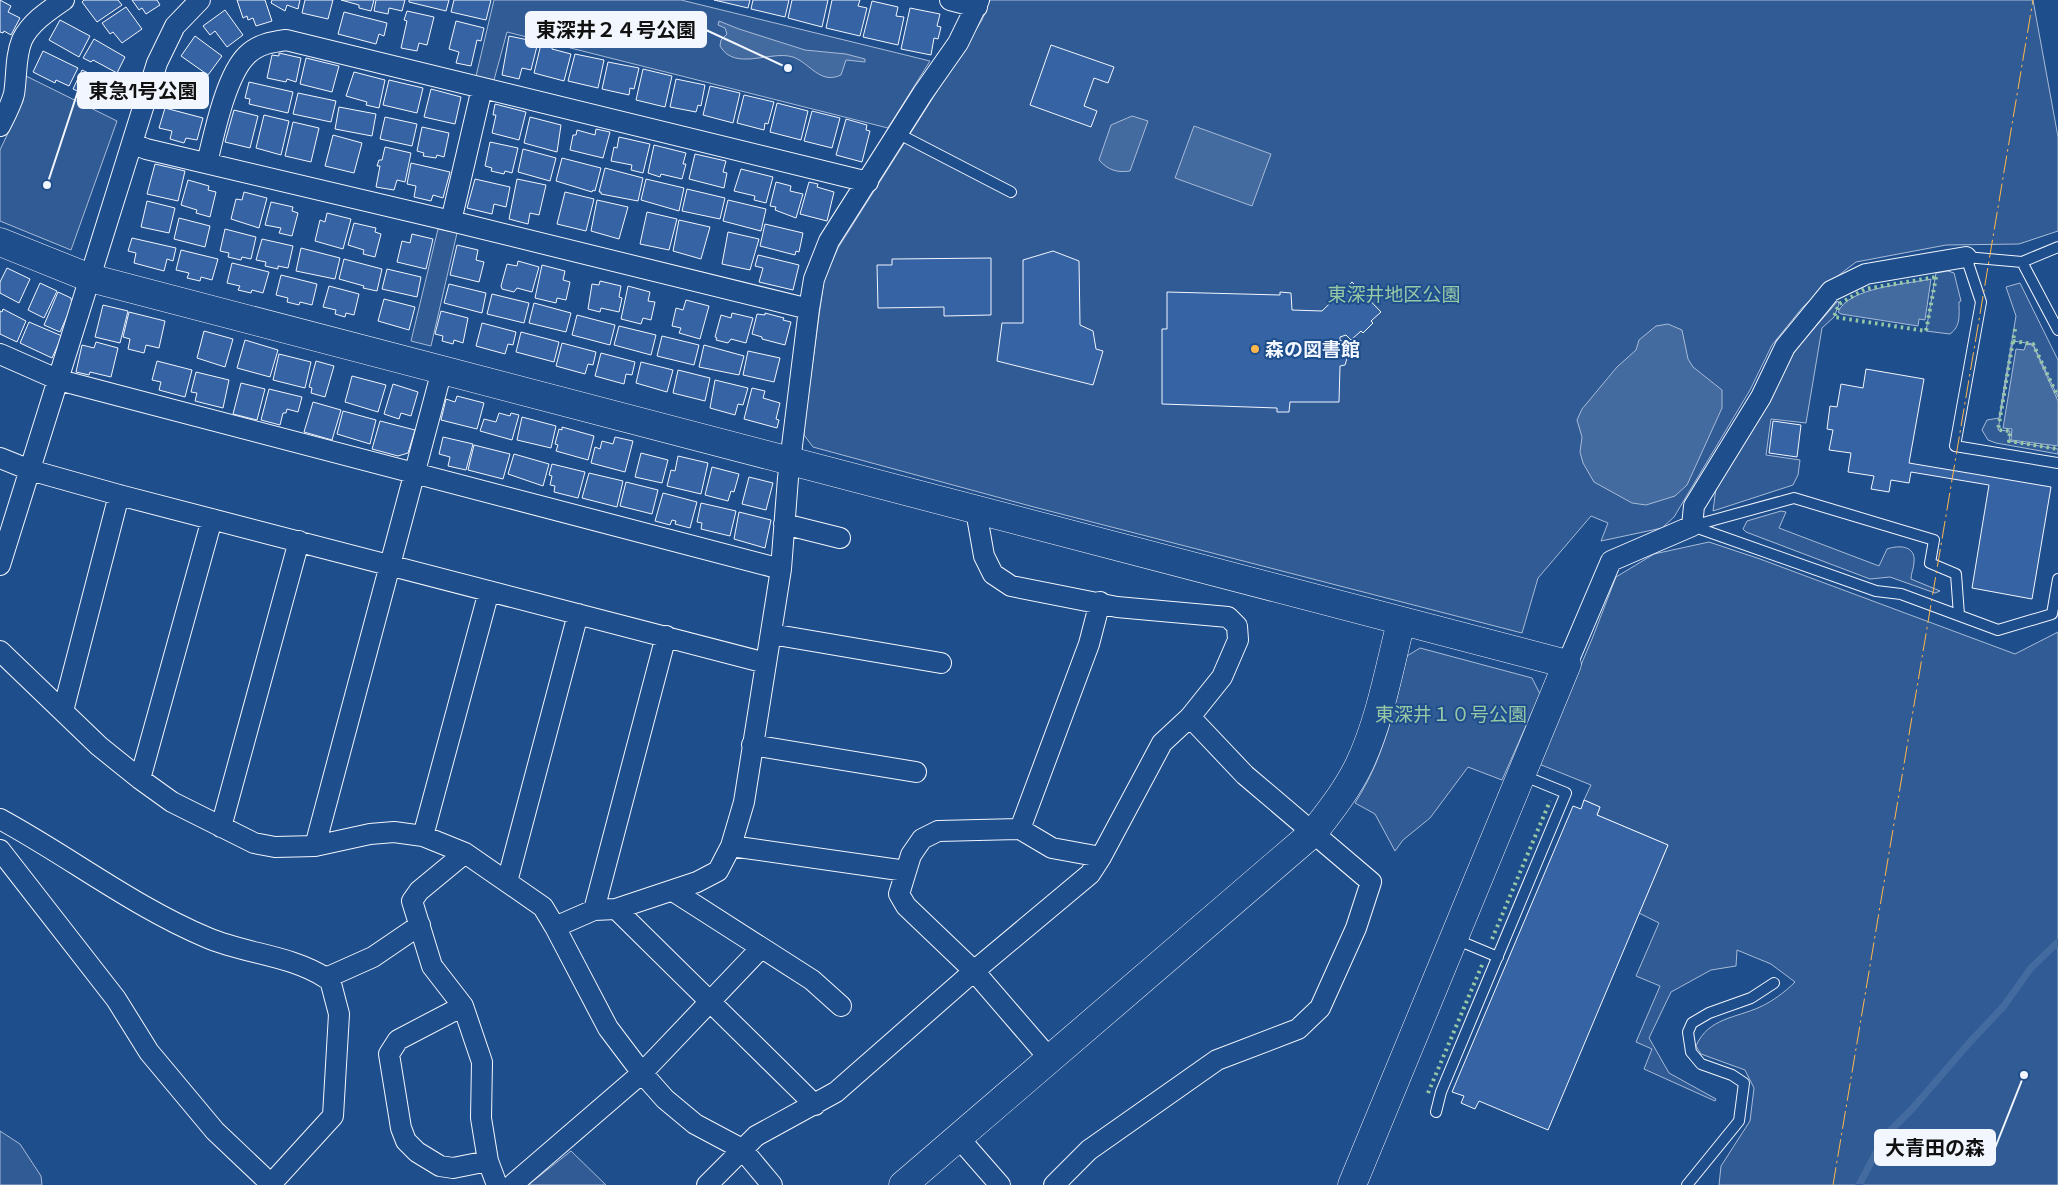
<svg xmlns="http://www.w3.org/2000/svg" width="2058" height="1185" viewBox="0 0 2058 1185" font-family="'Space Grotesk','Noto Sans JP',sans-serif">
<rect width="100%" height="100%" fill="#1f4e8c"/>
<path fill="#305b95" stroke="#a8bbd7" d="M494,0H681L930,61L888,128L507,32L494,80L476,76Z
M990,0H2033L2058,137V231L2019,244L1946,245L1856,262L1826,285L1802,308L1772,345L1750,390L1674,517L1662,528L1601,541L1608,523L1591,516L1538,578L1522,633L1034,507L813,447L804,435V426L824,279L838,248L982,20Z
M26,76L117,121L71,250L0,221V150L23,101Z
M438,229L457,233L431,346L411,341Z
M1948,271L1954,273L1961,301L1959,302C1959,315 1961,326 1950,334L1926,331L1936,273Z
M2020,283L2058,360V397L2033,344L2013,341L1998,430L2010,431L2009,441L2058,449V454L1996,443L1988,440L1982,430L1987,420L1999,418L2016,316L2006,287Z
M1838,301L1839,304L1834,317L1822,328L1806,423L1771,419L1766,455L1800,460L1798,475L1793,485L1713,511L1716,488L1762,412L1795,350Z
M1781,511L1786,512L1779,528L1879,566L1887,549C1898,545 1916,545 1914,562C1914,568 1911,573 1911,579L1940,591L1935,593L1890,577L1870,579L1746,532L1743,529L1747,521Z
M1709,542L1760,559L2015,654L2058,632V1185H1719L1721,1166L1750,1121L1754,1088L1745,1070L1701,1054L1696,1046C1708,1018 1736,1018 1760,1007C1773,1001 1785,992 1795,982L1771,964L1737,950L1736,966L1711,970L1671,992L1649,1038L1669,1073L1716,1099L1715,1101L1644,1069L1652,1049L1636,1042L1660,986L1636,976L1659,923L1639,913L1668,845L1597,815L1600,807L1584,800L1591,785L1539,764L1592,639L1616,577L1654,554Z
M1420,648L1532,678L1540,694L1502,780L1468,767L1430,818L1403,840L1395,851L1375,814L1355,803C1385,756 1394,709 1407,656Z
M0,1131L20,1144L41,1176L42,1185H0Z
M571,1151L606,1185H528Z"/>
<path fill="#446ba0" stroke="#a8bbd7" d="M719,21L739,29L805,50L846,54L865,59V62L846,60L841,75C820,85 810,63 793,57C770,50 735,72 720,46L721,40L727,34L725,28L718,25Z
M1132,116L1148,121L1130,171C1117,173 1108,170 1099,160L1111,125Z
M1194,126L1271,154L1252,206L1175,178Z
M1931,279L1925,320L1919,319L1918,326L1841,314L1838,312C1849,287 1907,284 1931,279Z
M1668,324L1682,330L1688,359L1693,367L1722,390V408L1687,485L1675,496L1646,505L1632,503L1594,482L1583,463L1580,452L1582,437L1577,420L1582,409L1617,367L1636,350L1639,340L1656,326Z
M2026,344L2033,345L2058,401V446L2011,440L2012,429L2003,428L2016,349L2024,350Z"/>
<g fill="none" stroke-linecap="round" stroke-linejoin="round">
<path stroke="#446ba0" stroke-width="7" d="M1859,1185L1885,1136L1912,1109L1970,1042L2003,1007L2031,968L2058,942"/>
</g>
<path fill="#3563a3" stroke="#f2f6ff" d="M0,0L11,6L8,12L20,18L11,35L4,31L3,33L0,32Z
M84,0H118L122,5L97,22L82,2Z
M132,0H157L160,5L146,14L142,8L139,10Z
M237,0H265L272,21L256,26L253,18L248,20L247,16L243,18Z
M272,0H300L298,9L287,5L285,11L271,3Z
M305,0H333L328,19L302,13Z
M341,0H374L371,11L359,8V5Z
M376,0H405L402,11L389,8L388,14L374,11Z
M409,0H449L446,11L409,2Z
M454,0H491L486,20L451,12Z
M714,0H750L748,8Z
M753,0H789L785,17L751,9Z
M792,0H828L822,27L788,18Z
M832,0H860L858,6L867,8L860,36L826,28Z
M872,1L898,7L896,16L904,17L898,45L863,37Z
M126,7L142,29L122,43L113,32L110,34L102,23Z
M910,8L940,14L937,26L941,27L938,39L934,38L931,55L901,49Z
M225,10L243,35L227,47L215,31L210,35L203,26Z
M407,11L434,17L427,45L419,43L417,51L401,48L407,21L404,20Z
M344,12L387,23L384,36L379,34L376,44L338,34Z
M60,20L90,36L79,57L49,40Z
M456,21L484,28L481,41L477,40L471,66L456,63L459,52L449,49Z
M195,36L222,56L208,75L181,56Z
M509,36L538,42L531,70L522,68L519,79L502,75Z
M94,39L125,57L117,73L93,60L91,62L83,58Z
M541,44L552,47V49L571,54L564,81L534,73Z
M1051,45L1114,67L1108,83L1094,78L1084,106L1097,111L1091,127L1030,105Z
M43,51L78,68L69,86L56,80L55,83L33,72Z
M279,53L301,58L296,82L287,79L286,82L267,78L272,55L279,56Z
M575,54L604,60L598,88L568,81Z
M306,58L339,66L332,92L300,84Z
M608,62L639,68L634,89L630,88L629,95L602,89Z
M643,69L672,76L665,107L636,100Z
M82,70L118,87L113,97L110,95L106,104L73,89Z
M354,72L385,80L379,108L366,105L367,102L346,96Z
M178,73L207,86L197,107L188,103L187,105L167,96Z
M676,79L705,85L701,106L698,105L696,112L670,107Z
M389,80L423,88L417,113L383,105Z
M249,82L293,92L288,113L249,104L250,99L245,98Z
M710,86L740,93L733,123L703,115Z
M431,89L461,97L455,124L424,117Z
M298,93L336,101L331,122L293,114Z
M744,95L774,102L768,124L765,123L764,130L737,123Z
M777,103L808,111L801,140L770,132Z
M495,104L526,112L519,140L492,133L496,115H493Z
M339,107L376,114L372,136L335,129Z
M165,108L203,118L197,140L186,138L184,143L170,139L172,131L159,128Z
M234,110L258,116L250,148L225,142Z
M812,111L840,118L832,148L804,141Z
M264,115L289,121L281,155L256,148Z
M385,117L417,124L412,146L380,139Z
M530,117L561,125L557,152L524,143Z
M846,119L867,125L866,130L870,131L862,162L836,155Z
M293,122L319,128L311,162L285,156Z
M422,127L449,133L444,157L437,155L436,158L423,156L424,153L417,151Z
M596,129L610,132L603,158L570,150L573,135H576L577,130L595,135Z
M333,135L362,143L354,173L325,166Z
M619,137L650,144L643,173L631,170L632,165L611,161L614,147L617,148Z
M490,142L518,148L512,173L505,171L504,174L491,171L492,168L485,166Z
M654,145L686,153L683,164H686L682,179L661,174L660,177L648,173Z
M385,147L411,153L405,182L397,180L394,190L376,187L380,166H377L379,160H382Z
M523,149L556,158L550,181L518,172Z
M695,154L726,161L723,172L727,173L724,188L689,179Z
M562,158L601,168L595,191L593,190L592,192L556,181Z
M411,163L450,172L443,198L433,195L431,201L414,197L416,186L407,184Z
M155,164L185,171L178,201L147,194Z
M605,168L643,178L638,201L601,194V192H599Z
M741,169L773,177L766,203L754,200L755,196L734,191Z
M475,179L510,187L506,207L494,204L492,214L467,208Z
M517,179L546,185L539,215L530,213L528,224L509,219Z
M646,179L684,188L679,211L641,200Z
M188,180L209,186L208,190L216,192L210,217L196,213L197,210L181,205Z
M776,182L791,186L790,191L803,194L796,218L775,210L776,207L770,206Z
M809,182L818,184L817,187L834,192L827,221L800,214Z
M687,189L725,198L720,219L682,211Z
M244,192L267,198L259,228L231,219L236,199L242,200Z
M565,192L594,199L586,231L557,224Z
M597,200L628,207L619,239L591,231Z
M728,200L766,209L761,231L723,221Z
M147,201L175,208L169,233L141,227Z
M271,202L293,207L292,211L298,213L292,236L279,233L281,228L265,225Z
M647,212L677,219L669,250L640,244Z
M327,213L351,219L343,249L315,241L320,220L325,222Z
M179,218L210,226L205,247L174,239Z
M679,220L710,227L701,259L673,251Z
M354,223L376,228L375,232L381,234L375,257L363,254L364,250L348,245Z
M765,224L803,233L799,252L796,251L795,255L760,246Z
M225,229L256,237L251,259L242,257L241,260L228,257L229,253L220,251Z
M728,232L759,239L750,270L722,264Z
M412,234L433,239L426,269L397,262L402,241L410,243Z
M132,238L176,248L173,261L167,259L164,271L134,263L136,253L128,251Z
M262,239L293,246L288,268L278,266V269L265,266L266,262L256,260Z
M457,245L478,250L476,260L484,262L479,282L450,275Z
M301,248L340,258L335,279L296,271Z
M181,250L218,259L212,280L201,277L200,281L187,278L189,273L176,270Z
M1053,251L1079,261L1080,325L1093,331L1096,349L1103,351L1093,385L997,361L1002,323H1023V260Z
M758,255L799,265L793,290L759,282L763,268L755,266Z
M991,258V315L944,316V307L878,308L877,265H892V259Z
M344,259L382,269L377,291L363,288L364,286L339,279Z
M518,261L539,267L532,292L517,288L514,292L502,289L501,286L507,264L517,266Z
M232,263L269,272L263,293L252,290L251,293L238,290L240,286L227,283Z
M542,265L565,271L563,280L570,282L566,300L557,298L556,303L535,298Z
M7,268L30,279L19,303L0,293V282Z
M387,269L421,277L417,297L382,289Z
M281,275L317,284L312,305L300,302L299,305L287,302L288,298L276,295Z
M600,281L621,286L619,297L622,298L619,312L601,308L600,312L588,309L592,284L599,285Z
M1352,282L1381,312L1371,321L1373,323L1363,333L1361,331L1351,340L1346,335L1340,337V341H1344L1349,352L1345,365L1340,366L1339,402H1290L1289,412H1277V408L1162,404V329H1167V292L1280,295V292L1291,293L1292,310L1322,311Z
M40,283L57,291L44,318L28,310Z
M449,284L486,293L482,313L444,303Z
M329,286L359,294L354,315L346,313L345,317L335,314L336,310L323,307Z
M628,286L650,292L648,301L655,302L651,320L643,318L641,324L621,319Z
M58,292L71,298L72,305L60,332L44,325Z
M492,294L529,303L524,323L487,314Z
M384,299L415,307L409,330L378,321Z
M686,300L709,306L700,339L679,333L681,328L672,326L676,308L683,310Z
M534,303L571,313L566,332L529,323Z
M103,305L128,311L120,343L95,337Z
M3,309L26,321L17,342L0,334V311L2,312Z
M441,311L468,318L463,343L454,340L453,344L442,341L443,336L435,334Z
M129,312L165,321L159,348L146,345L144,353L128,349L130,339L123,337Z
M732,313L753,318L746,343L731,339L728,343L716,340L717,338L715,337L721,315L731,318Z
M765,313L784,318L783,320L791,322L785,345L762,339V337L752,334L757,314L765,315Z
M577,315L615,325L610,345L572,335Z
M29,322L62,336L52,358L20,343Z
M482,323L516,332L513,345L508,344L505,354L476,346Z
M619,326L656,335L651,355L614,345Z
M204,331L233,339L225,367L197,358Z
M521,332L559,342L554,362L516,352Z
M662,336L699,345L694,365L657,356Z
M245,340L278,350L270,377L237,368Z
M96,342L118,348L111,377L90,372L89,375L76,372L82,345L94,348Z
M562,343L596,352L593,365L588,364L585,374L556,366Z
M704,345L744,356L739,375L699,367Z
M748,351L780,358L774,382L743,375Z
M601,353L635,362L632,375L626,374L624,384L595,376Z
M279,354L311,362L305,388L273,380Z
M157,361L192,370L185,397L159,390L161,382L152,380Z
M316,361L334,366L325,397L311,393L312,388L309,387Z
M641,362L673,370L667,392L636,383Z
M1866,369L1924,379L1909,463L2051,487L2032,599L1972,588L1989,485L1911,472L1909,483L1891,480L1889,492L1871,489L1874,476L1848,472L1851,453L1829,450L1833,430L1827,429L1830,406L1837,407L1841,384L1863,388Z
M678,370L710,378L705,401L673,393Z
M196,372L229,380L223,408L195,401L197,393L191,392Z
M352,376L386,385L378,412L345,402Z
M715,380L748,388L743,405L738,404L735,415L710,408Z
M241,383L265,389L257,420L233,414Z
M393,384L418,392L411,416L401,413L399,419L384,414Z
M752,388L765,391L763,398L780,403L776,419L779,420L777,428L744,419Z
M269,389L302,397L298,412L287,409L286,413H283L280,425L261,420Z
M457,396L484,403L477,429L441,420L446,399L455,402Z
M313,402L341,410L332,440L304,432Z
M343,411L376,420L370,444L337,434Z
M499,413L510,416L511,413L519,415L512,440L480,431L484,419L496,422Z
M522,417L556,426L551,448L517,440Z
M380,421L415,430L408,453L398,456L372,449Z
M1773,421L1801,425L1797,457L1769,453Z
M562,427L594,436L588,460L556,451L558,445L555,444L559,429L562,430Z
M443,437L473,444L466,470L448,466L450,457L439,454Z
M615,437L633,441L625,472L591,463L595,447L600,449L602,441L613,444Z
M474,445L510,454L503,479L468,470Z
M641,453L668,460L662,483L635,477Z
M514,454L549,464L543,486L508,474Z
M678,456L708,463L701,494L667,486L671,470L675,471Z
M552,464L585,472L578,498L554,492L555,486L550,485L552,476L549,475Z
M712,467L739,474L734,492L731,491L728,501L705,495Z
M589,473L623,481L617,507L582,498Z
M749,477L773,483L766,510L742,504Z
M626,482L658,490L652,514L620,506Z
M663,493L697,502L690,528L675,524L676,521L672,520L670,525L655,521Z
M701,503L736,511L730,536L701,529L702,523L697,522Z
M739,512L771,520L765,548L734,539Z
M1584,800L1600,807L1597,815L1668,845L1548,1130L1479,1101L1475,1109L1461,1103L1464,1096L1452,1092L1573,806L1581,809Z"/>
<g fill="none" stroke-linecap="round" stroke-linejoin="round">
<defs>
<path id="lane" d="M897,133L1011,192
M2058,247L2022,262L1966,257L1981,302L1955,446L2058,463
M2022,262L2058,330
M1692,526L1876,591L1901,594L1998,630L2052,614L2058,579
M1692,526L1794,498L1934,540L1930,563L1956,574L1959,615
M1455,939L1498,957
M1436,1112L1441,1092L1566,793L1522,775
M1687,1185L1739,1121L1744,1083L1732,1075L1701,1064L1691,1052L1688,1032L1692,1023L1709,1013L1751,998L1774,983"/>
<path id="street" d="M950,0L977,7
M0,126C5,116 11,105 14,94C17,76 15,57 22,40C30,23 48,11 64,0
M132,143L146,149L451,221L809,309
M207,163C214,134 226,75 247,55C258,44 272,42 286,40L868,182
M451,221L482,88
M0,354L59,380L781,569
M0,458L30,470L119,495L766,663
M784,524L840,538
M0,565L157,63L175,26L200,0
M771,634L941,663
M0,651L99,746L140,779L172,802L254,843L275,847L315,846L370,834L394,832L423,836L465,853L507,882L543,907L555,927L608,1028L642,1073L665,1099L695,1124L742,1149L772,1185
M1567,664L1611,561L1692,526L1694,506L1761,397L1785,347L1831,291L1866,274L1966,257
M63,711L119,495
M752,745L916,772
M140,779L212,519
M0,819C70,857 134,907 208,938C246,954 290,955 326,978L373,957L420,925
M221,827L299,541
M1020,829L1089,644L1100,602
M423,836L489,591
M315,846L442,370
M731,846L906,871
M0,850L116,999L149,1052L215,1131L272,1185
M465,853L419,891L412,901L432,966L463,1006L482,1062L481,1118L488,1161L497,1185
M507,882L578,614
M673,891L812,980L841,1006
M616,909L815,1105
M594,910L666,636
M555,927L594,910L616,909L697,882L718,871L731,846L744,802L781,569L788,478L809,309L814,279L829,241L923,93L958,43L979,0
M463,1006L398,1040L389,1054L401,1128L406,1141L417,1152L440,1166L453,1168L488,1161
M1049,1058L974,971L906,906L899,894L911,855L922,839L938,831L1020,829L1052,848L1101,857
M958,1137L1000,1185
M271,1184L333,1116L339,1014L329,976
M512,1185L642,1073L761,948
M707,1185L756,1136L836,1092L974,971L1090,874L1101,857L1162,743L1190,717L1222,677L1238,640L1237,626L1228,617L1117,607L1011,586L993,574L984,556L976,511
M1054,1185L1089,1150L1217,1060L1298,1029L1320,1008L1356,928L1371,882L1245,775L1190,717"/>
<path id="secondary" d="M0,242L90,278L1567,664L1352,1185
M903,1185L1314,832C1330,811 1347,790 1359,765C1380,721 1389,669 1401,622"/>
</defs>
<use href="#lane" stroke="#f2f6ff" stroke-width="12"/>
<use href="#street" stroke="#f2f6ff" stroke-width="22"/>
<use href="#secondary" stroke="#f2f6ff" stroke-width="29"/>
<use href="#lane" stroke="#1f4e8c" stroke-width="10"/>
<use href="#street" stroke="#1f4e8c" stroke-width="20"/>
<use href="#secondary" stroke="#1f4e8c" stroke-width="28"/>
<path stroke="#97c8a6" stroke-width="4" stroke-dasharray="2.5 4" stroke-linecap="butt" d="M1936,277L1926,331L1834,317L1839,304L1865,289Z
M2015,329L1998,430L2010,431L2009,441L2058,449
M2013,341L2033,344L2058,397
M1492,939L1550,801
M1428,1093L1482,965"/>
<path stroke="#ffb74d" stroke-width="1" stroke-dasharray="18 4 2.5 4" stroke-linecap="butt" d="M1833,1185L2033,0"/>
</g>
<circle fill="#ffb74d" stroke="#1f4e8c" stroke-width="2" cx="1255" cy="349" r="5"/>
<g text-anchor="middle" dominant-baseline="central" stroke-width="4" stroke-linejoin="round" paint-order="stroke">
<g font-size="19" fill="#97c8a6" stroke="#1f4e8c">
<text x="1394" y="294">東深井地区公園</text>
<text x="1451" y="714">東深井１０号公園</text>
</g>
<g font-size="19" font-weight="bold" fill="#f2f6ff" stroke="#1f4e8c" text-anchor="start">
<text x="1265" y="349">森の図書館</text>
</g>
</g>
<path fill="none" stroke="#f2f6ff" stroke-width="2" d="M788 68L706 30M47 185L78 91M2024 1075L1995 1148"/>
<g fill="#f2f6ff" stroke="#1f4e8c" stroke-width="2">
<circle cx="788" cy="68" r="5"/>
<circle cx="47" cy="185" r="5"/>
<circle cx="2024" cy="1075" r="5"/>
</g>
<g fill="#f2f6ff" stroke="#f2f6ff" stroke-width="2">
<rect x="526" y="12" width="180" height="35" rx="5"/>
<rect x="78" y="73" width="130" height="35" rx="5"/>
<rect x="1875" y="1130" width="120" height="35" rx="5"/>
</g>
<g font-size="20" text-anchor="middle" font-weight="bold" fill="#111">
<text x="616" y="37">東深井２４号公園</text>
<text x="143" y="98">東急1号公園</text>
<text x="1935" y="1155">大青田の森</text>
</g>
</svg>
